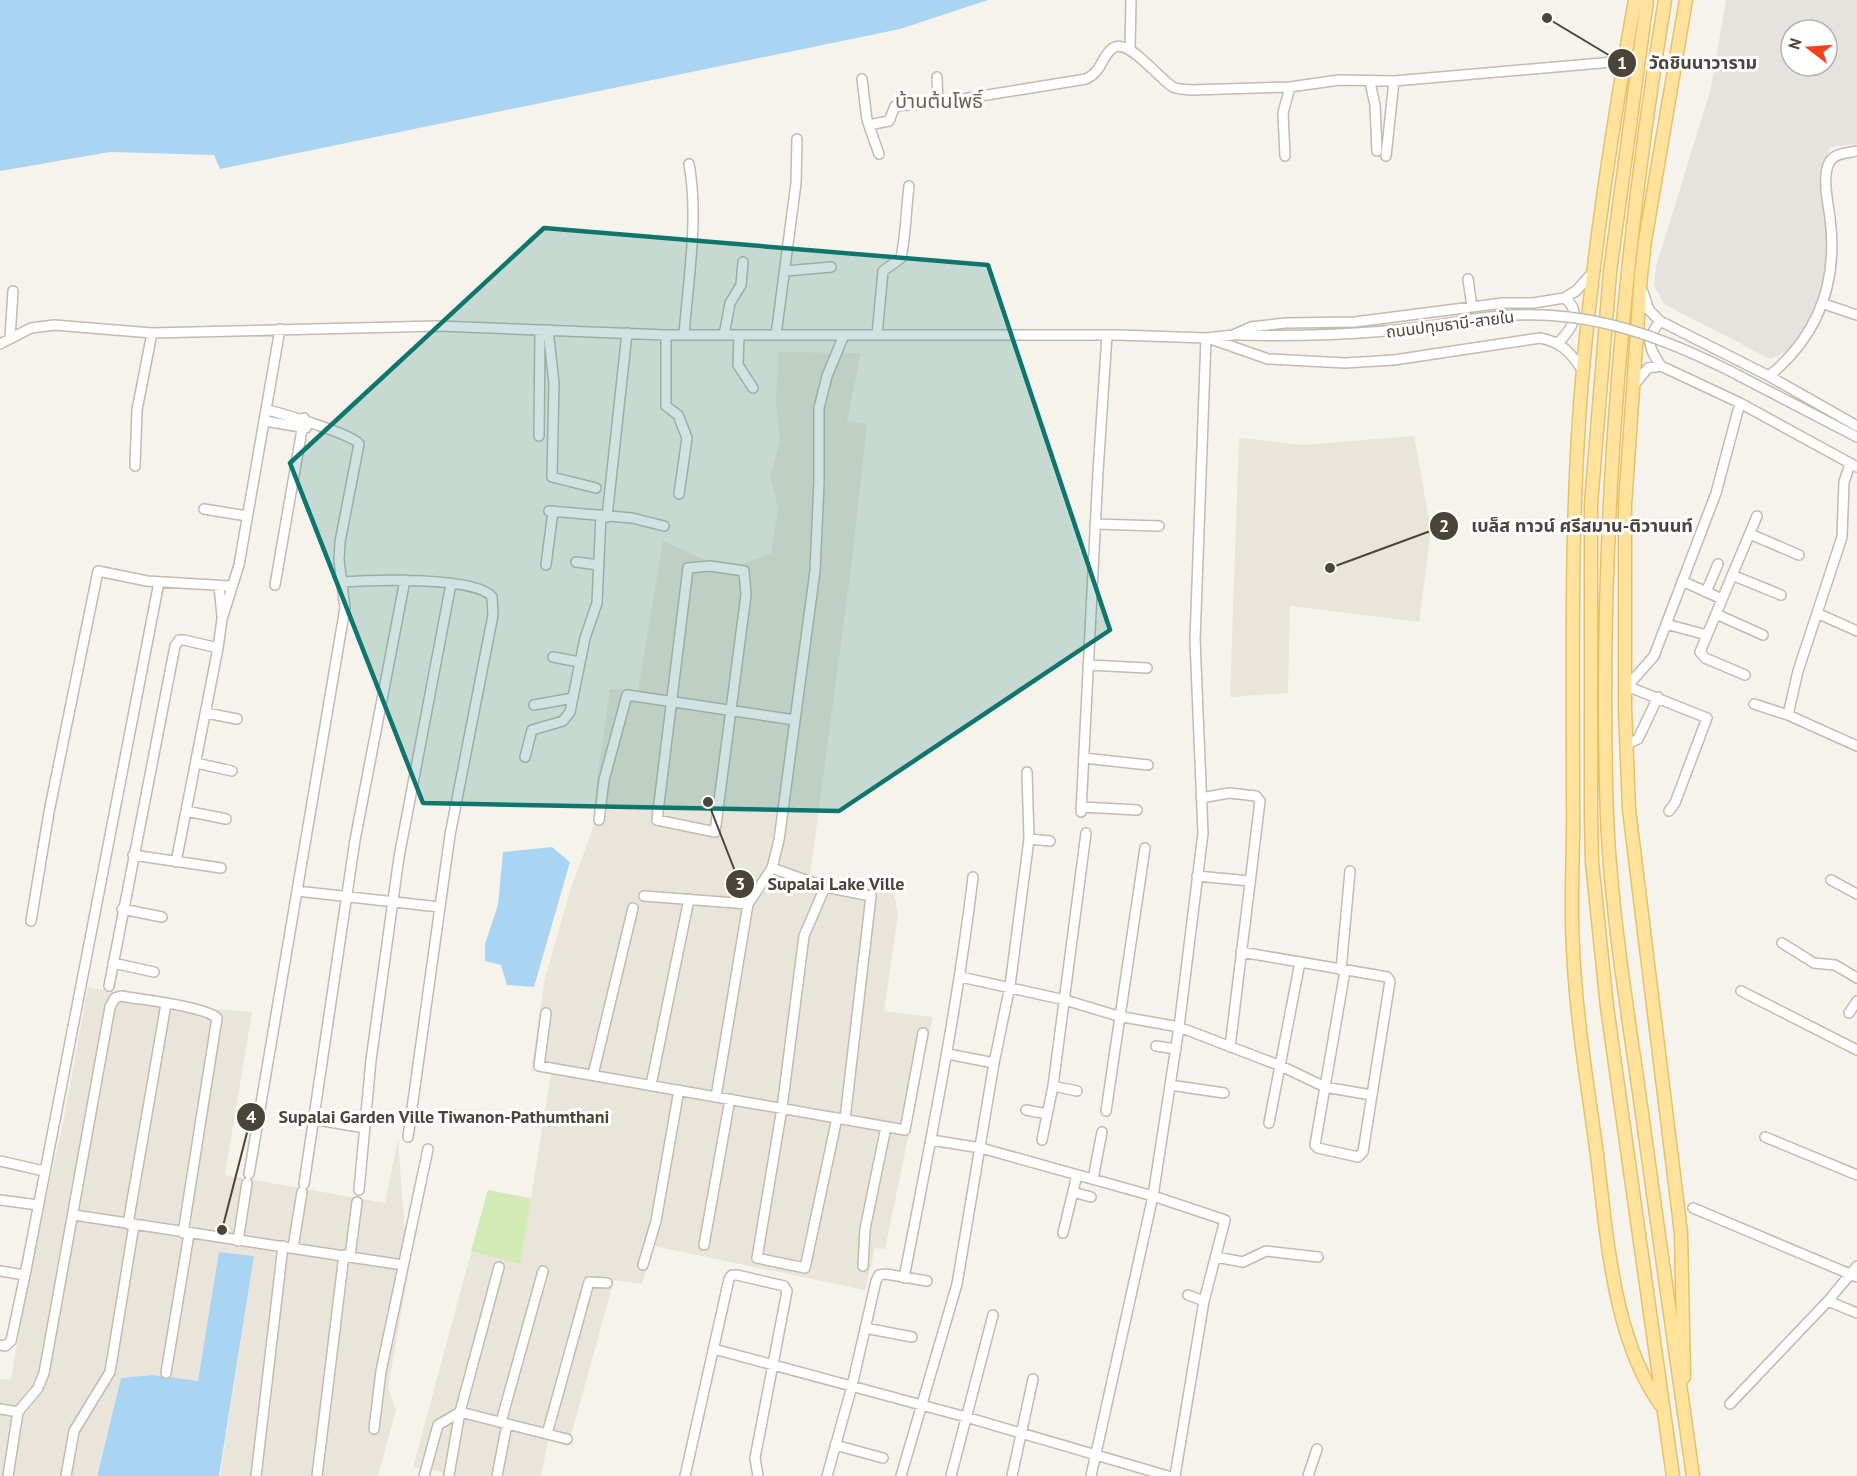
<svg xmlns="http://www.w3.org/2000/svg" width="1857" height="1476" viewBox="0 0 1857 1476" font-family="'PT Sans','Noto Sans Thai',sans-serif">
<rect width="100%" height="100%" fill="#f6f3ec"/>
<path fill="#eae5da" d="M778,352L861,353L847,421L867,424L852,561L810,876L894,893L898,915L884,1011L933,1017L885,1249L875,1248L865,1290L654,1246L642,1284L614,1280L568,1446L548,1441L541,1476H442L443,1472L413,1467L488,1190L531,1198L551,1074L531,1071L545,978L571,888L594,825L597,779L610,689L638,690L663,541L703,559L742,564L771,553L778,507L770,477L780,441L776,402Z
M1414,436L1431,530L1419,622L1290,606L1288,693L1230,697L1239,438L1303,445Z
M88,987L213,1009L252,1012L225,1175L385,1203L398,1139L408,1274L388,1388L396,1410L378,1476H220L254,1256L220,1252L198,1382L152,1375L121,1378L96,1476H0V1379L11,1380L28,1277L63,1123Z"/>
<path fill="#e6e2dd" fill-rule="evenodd" d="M1726,0H1857V144L1830,147L1824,165L1829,255L1822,298L1796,347L1770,359L1664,304L1654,285L1656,267L1711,88ZM1791,30H1827V66H1791Z"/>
<path fill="#d2eab5" d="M488,1190L531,1199L520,1264L471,1251Z"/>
<path fill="#a9d4f2" d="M0,0H988L900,29L220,169L214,155L110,152L0,171Z
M552,847L570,862L534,987L507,985L501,965L485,961V944L498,905L503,852Z
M219,1252L254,1256L219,1476H97L121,1378L152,1375L198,1381Z"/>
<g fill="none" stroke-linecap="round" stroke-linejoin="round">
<defs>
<path id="minor" d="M1130,49L1131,0
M937,77L938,103
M862,79L867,120L879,154
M1370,82L1375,105L1377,151
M869,125L889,121L895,106L938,103L1086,79C1103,71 1101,56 1113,48C1128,37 1160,80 1173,87C1179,90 1185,89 1192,90L1290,87L1339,80L1394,81L1624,61
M1285,156L1283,113L1290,87
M1386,156L1394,81
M786,271L831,267
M1468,279L1472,307
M1643,292L1649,310L1660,321L1769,376L1857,426
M1824,304L1857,315
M1660,321C1645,341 1648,346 1661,366
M548,330L554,383L552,477L596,488
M666,335V406L678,415L687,438L679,494
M684,335C688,280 699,219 689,164
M724,335L730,303L741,285L743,262
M739,335L738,365L753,388
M776,335L796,183L797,139
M877,335L883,271L901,258C906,233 906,211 909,186
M1236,335C1317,337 1395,334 1474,319
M10,338L13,291
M1208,338L1268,359L1345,363L1394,360L1540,338C1562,342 1571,353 1583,371
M1558,343C1571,330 1584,312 1564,298
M0,344L31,328L54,325L152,333L438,326L666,335H1118L1206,338L1233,335L1251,327L1285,323L1355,322L1503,303H1533L1564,298L1576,291L1593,272
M1730,371L1857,437
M1769,376C1819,335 1838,281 1830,218C1828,202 1822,178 1829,163C1834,153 1847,153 1857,151
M1634,385L1648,368L1661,366L1740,403L1857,467
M265,421L306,428
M539,436L540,331
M135,466L137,410L152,333
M204,509L247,516
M549,511L632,518L664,526
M607,517L627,333
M1095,524L1159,526
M1750,534L1799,555
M576,562L599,565
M546,565L553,511
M710,566L744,571L746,595L715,832L657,820L688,568Z
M1732,575L1781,595
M1682,581L1722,599
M342,582C370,580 477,576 492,597L493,615L450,835L408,1137
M275,585L304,418
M219,586L222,616
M1706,592L1718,564
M1716,614L1763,635
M1819,614L1857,631
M1666,624L1707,635
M553,657L579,662
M1088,665L1147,668
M1745,675L1705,658L1700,652L1757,516
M1624,685L1632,681L1654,656L1716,493L1740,403
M1624,685L1707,718L1675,803L1669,811
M1754,704L1788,715L1857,746
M534,705L573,698
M206,713L237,719
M1788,715L1798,671L1842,537L1844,482L1850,464
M1626,745L1638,739L1658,697
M525,757L532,730L563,721L570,712L585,638L597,603L601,515
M1084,758L1148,765
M196,763L232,771
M1201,798L1229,793L1256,796L1260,801L1230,1047
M1082,807L1137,810
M186,811L226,819
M1081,812L1098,472L1107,335
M599,820L604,780L627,695L795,720
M1029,839L1050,841
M133,855L221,868
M176,862L218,648
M772,868L825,887L871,896L845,1119
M1197,876L1250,881
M1831,880L1857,894
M825,887L804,936L782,1108L757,1258L805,1268L837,1118
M297,891L439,907
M644,896L748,904
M122,909L162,917
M31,921L49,812L98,571L147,581L230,586
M1782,943L1814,963L1835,965L1857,978
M1241,952L1376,975L1387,977L1390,981L1363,1152L1358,1157L1318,1148L1315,1145L1345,971
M113,963L154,972
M1341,970L1350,871
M961,977L1065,1000L1118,1016L1179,1027L1281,1066L1325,1087L1371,1095
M109,986L175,646L179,640H184L218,648L222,619L239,565L280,329
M1741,991L1857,1050
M546,1013L539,1066L905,1130L923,1033
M1849,1013L1857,1001
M1156,1046L1176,1049
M948,1054L994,1063
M593,1075L633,908
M651,1085L689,899
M1170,1085L1224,1093
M1053,1086L1077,1091
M716,1097L748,904L772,868L779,840L815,571L819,482V408L827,376L844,335
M1026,1110L1047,1114
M1106,1111L1145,848
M312,1119L365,1128
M1269,1123L1300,962
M1765,1137L1857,1175
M931,1140L981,1148L1153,1196L1225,1220L1204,1301L1175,1476
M1042,1140L1053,1086L1086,833
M0,1161L44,1171
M249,1174L345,608L339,560L340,542L359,444C355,435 281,413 267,410
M1093,1179L1102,1132
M304,1184L355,840L405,580
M359,1190L371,1060L399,857L451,584
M1073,1192L1091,1197
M0,1200L38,1205
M1693,1208L1857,1277
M74,1215L403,1265
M128,1224L166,1004
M1063,1233L1077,1175
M238,1241L247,1183
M704,1245L730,1099
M293,1248L302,1192
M350,1256L357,1202
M1216,1257L1243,1262L1266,1251L1318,1257
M643,1265L656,1221L679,1090
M863,1266L865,1229L886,1127
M0,1271L25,1275
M904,1278C930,1144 957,1012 973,877
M1188,1295L1204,1301
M1828,1301L1857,1313
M865,1328L912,1337
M0,1345L5,1346L11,1341L25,1275L159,582
M714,1349L966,1417L1168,1476
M166,1373L189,1234
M1730,1404L1828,1301L1857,1266
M0,1409L18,1412
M501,1422L543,1271
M374,1429L381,1371L428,1149
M547,1434L589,1282L607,1283
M835,1445L883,1458
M449,1475L460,1412L567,1439
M8,1476L18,1412L38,1388L44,1373L110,1007L115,998L121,996C142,1000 204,1006 217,1018L183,1233
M66,1476L74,1431L110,1372L134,1225
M256,1476L283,1246
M317,1476L344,1255
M424,1476L438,1425L460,1412L499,1267
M497,1476L507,1424
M685,1476L729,1279L732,1275H737L784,1286L787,1291L755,1458L758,1476
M827,1476L852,1386L876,1281L879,1275L886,1274L927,1281
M901,1476L957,1284L994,1063L1010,986L1029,839L1027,772
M951,1476L993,1315
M1012,1476L1033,1379
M1091,1476L1153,1196L1179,1027L1203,833L1195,640L1206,338
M1308,1476L1317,1449"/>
<path id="major" d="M1635,0C1613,122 1594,245 1583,369C1570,511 1573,655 1573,798C1574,848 1570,899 1573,949C1576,1018 1588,1087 1597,1155C1607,1236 1613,1342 1663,1408
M1647,0L1610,272L1591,504V815L1592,862L1607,1007L1673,1476
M1665,0C1620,271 1598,542 1607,817C1611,909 1626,1001 1639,1092C1657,1220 1674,1348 1693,1476
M1684,1377L1681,1233L1629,809L1625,709V504L1641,275L1645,241L1686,0"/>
</defs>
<use href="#minor" stroke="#c2bbae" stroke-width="12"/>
<use href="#major" stroke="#e6c16a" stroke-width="15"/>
<use href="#minor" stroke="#fff" stroke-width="9"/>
<use href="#major" stroke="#ffe39c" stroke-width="12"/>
<defs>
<path id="minor-bridge" d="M1474,319C1570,304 1646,329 1730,371"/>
</defs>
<use href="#minor-bridge" stroke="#c2bbae" stroke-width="12" stroke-linecap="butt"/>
<use href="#minor-bridge" stroke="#fff" stroke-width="9"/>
</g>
<path fill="#0f766e" fill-opacity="0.2" stroke="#0f766e" stroke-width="4.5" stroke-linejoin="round" d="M544,228L988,265L1110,630L839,811L423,803L290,463Z"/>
<g text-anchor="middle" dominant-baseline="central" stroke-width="6" stroke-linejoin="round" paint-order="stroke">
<g font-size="16" fill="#4b4439" stroke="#fff">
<text transform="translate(1450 324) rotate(-7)">ถนนปทุมธานี-สายใน</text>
</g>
<g font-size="20" fill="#6e6250" stroke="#fff">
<text x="939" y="101">บ้านต้นโพธิ์</text>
</g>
</g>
<path fill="none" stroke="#4b4439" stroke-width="2" d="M1547 18L1622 63M1330 568L1444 526M708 802L740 884M222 1230L251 1117"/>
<g fill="#4b4439" stroke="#fff" stroke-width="2">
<circle cx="1547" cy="18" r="6"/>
<circle cx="1330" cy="568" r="6"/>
<circle cx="708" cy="802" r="6"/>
<circle cx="222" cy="1230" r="6"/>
<circle cx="1622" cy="63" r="15"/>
<circle cx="1444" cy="526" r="15"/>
<circle cx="740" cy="884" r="15"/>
<circle cx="251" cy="1117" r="15"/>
</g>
<g font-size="18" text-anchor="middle" font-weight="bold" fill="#fff">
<text x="1622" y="69">1</text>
<text x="1444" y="532">2</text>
<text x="740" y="890">3</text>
<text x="251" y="1123">4</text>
</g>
<g font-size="18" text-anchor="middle" font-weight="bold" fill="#4b4439" stroke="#fff" stroke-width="6" stroke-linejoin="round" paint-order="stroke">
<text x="1703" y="69">วัดชินนาวาราม</text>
<text x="1582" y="532">เบล็ส ทาวน์ ศรีสมาน-ติวานนท์</text>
<text x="836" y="890">Supalai Lake Ville</text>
<text x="444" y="1123">Supalai Garden Ville Tiwanon-Pathumthani</text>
</g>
<g transform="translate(1809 48) rotate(287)"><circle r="28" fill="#ffffff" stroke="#b7b4b0" stroke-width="1.5"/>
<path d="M0-4.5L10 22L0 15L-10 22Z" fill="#fc3f1d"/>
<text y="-9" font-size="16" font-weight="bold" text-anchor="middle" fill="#4b4439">N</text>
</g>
</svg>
